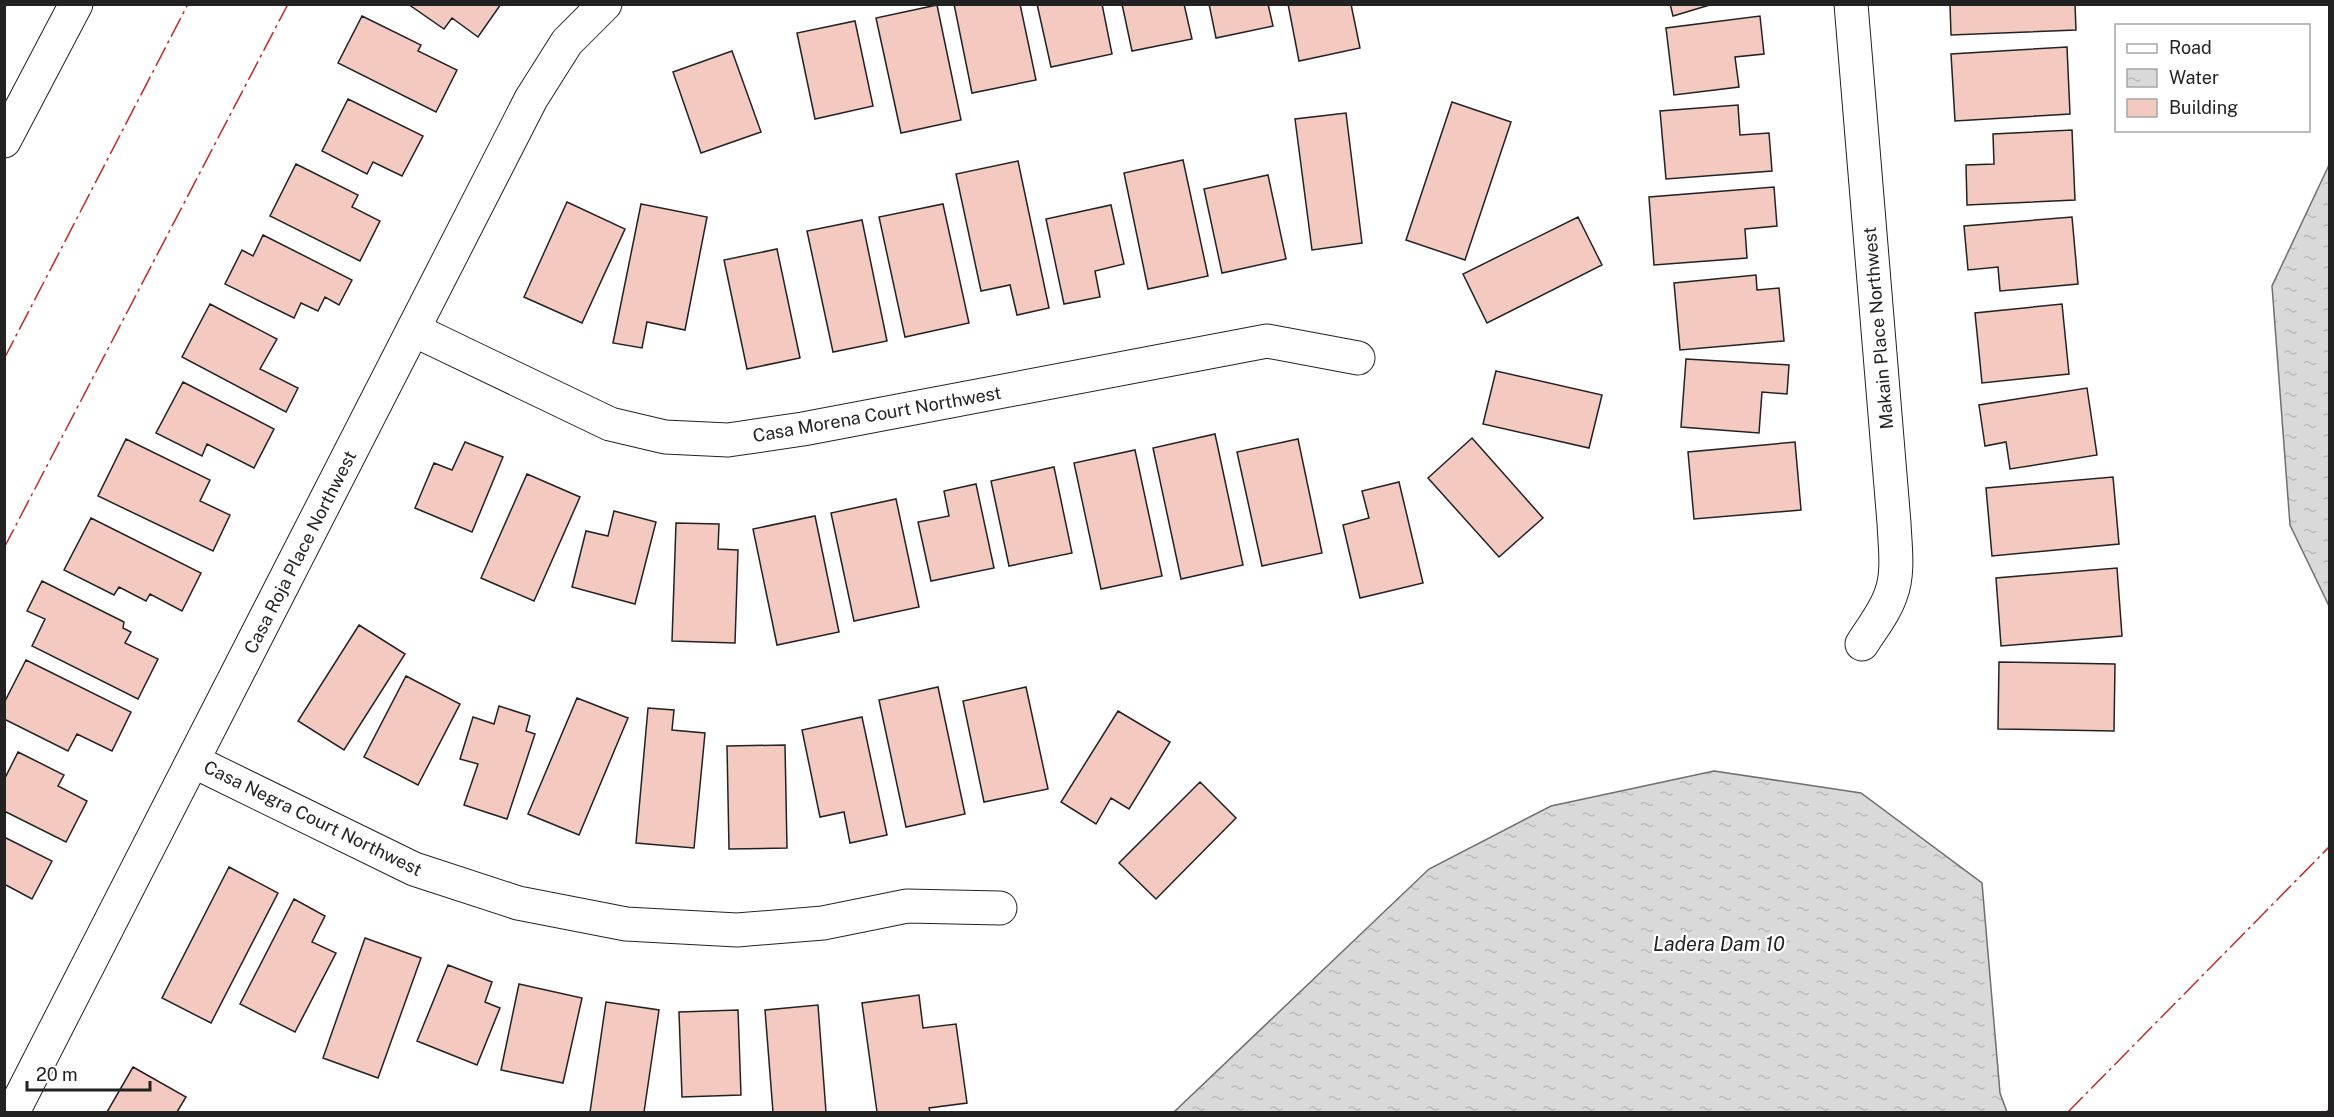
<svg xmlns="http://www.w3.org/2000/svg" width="2334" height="1117" viewBox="0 0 2334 1117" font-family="'Public Sans',sans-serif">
<defs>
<pattern id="water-ripples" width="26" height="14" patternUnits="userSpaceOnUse" patternTransform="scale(1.5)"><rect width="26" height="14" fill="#d9d9d9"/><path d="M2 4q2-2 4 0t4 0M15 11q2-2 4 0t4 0" fill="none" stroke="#bababa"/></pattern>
</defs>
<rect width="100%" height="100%" fill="#fff"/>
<path fill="url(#water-ripples)" stroke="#6f6f6f" stroke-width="1.5" d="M2329,165V606L2290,525L2272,286Z
M1714,771L1861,793L1982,883L2000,1093L2007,1112H1174L1429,869L1551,806Z"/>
<path fill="#f3c9c0" stroke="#222" stroke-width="1.5" d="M408,4H501L478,37L452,18L444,29Z
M954,4H1020L1036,80L972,93Z
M1037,4H1102L1112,54L1051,67Z
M1122,4H1184L1192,39L1132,51Z
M1209,4H1268L1273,26L1216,38Z
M1288,4H1351L1360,48L1299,61Z
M1670,4H1713L1673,16Z
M1950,4H2075L2076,30L1951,35Z
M937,5L961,120L901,133L876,18Z
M362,16L421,45L418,51L457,70L436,112L338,63Z
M1760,16L1764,54L1735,57L1739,87L1674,95L1666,28Z
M855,21L873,106L815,119L797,33Z
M2067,47L2070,114L1955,121L1951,54Z
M732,51L761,132L701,153L673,72Z
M348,99L423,136L402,176L373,162L367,174L322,151Z
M1452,102L1511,122L1465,260L1406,240Z
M1738,105L1740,135L1769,133L1772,171L1666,179L1660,111Z
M1346,113L1362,243L1312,250L1295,119Z
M2072,130L2075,200L1967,205L1966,165L1994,164L1993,134Z
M1183,160L1208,276L1148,289L1124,173Z
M1018,161L1049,308L1017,315L1010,285L981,291L956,174Z
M296,164L358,195L352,207L380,221L360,261L270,216Z
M1268,175L1286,259L1222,273L1204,189Z
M1774,187L1777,226L1745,229L1747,258L1654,265L1649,197Z
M567,202L625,229L582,323L524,297Z
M641,204L707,217L685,330L647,322L642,348L613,343Z
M943,204L969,323L905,337L879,217Z
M1111,205L1124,264L1095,271L1100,297L1064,304L1046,219Z
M1578,217L1602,265L1487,323L1463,274Z
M2072,217L2078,284L2000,291L1998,267L1968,270L1964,226Z
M862,220L887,341L833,352L807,231Z
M263,235L352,280L339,305L325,297L318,311L301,303L294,318L225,284L242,250L253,256Z
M777,249L800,358L747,369L724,260Z
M1756,275L1757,290L1779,288L1784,341L1680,350L1674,283Z
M210,304L277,339L260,369L298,388L286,412L182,357Z
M2062,304L2069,374L1982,383L1975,313Z
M1686,359L1789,365L1787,394L1762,392L1759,433L1681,427Z
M1496,371L1602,395L1589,448L1483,424Z
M183,382L274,429L254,468L207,444L202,456L156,433Z
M2087,388L2097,455L2010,469L2006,442L1985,446L1979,405Z
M1215,434L1243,565L1181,579L1153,448Z
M1472,438L1543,518L1499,557L1428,478Z
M126,439L210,480L200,501L230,515L213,551L98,496Z
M1298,439L1322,553L1262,566L1237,452Z
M465,442L503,457L472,532L415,508L434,463L452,470Z
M1795,442L1801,510L1694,519L1688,452Z
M1135,450L1162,576L1101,589L1074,463Z
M1054,467L1072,553L1009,566L991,481Z
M527,474L580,497L534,601L481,578Z
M2113,477L2119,544L1992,556L1986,488Z
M1399,482L1423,583L1360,598L1343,525L1369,518L1362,491Z
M976,484L994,568L931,581L918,522L949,516L944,491Z
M896,499L919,607L854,621L831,513Z
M614,511L656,522L635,604L572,587L586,531L608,536Z
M815,516L839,632L777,645L753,529Z
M91,518L201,573L182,611L150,594L146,601L119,587L114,595L64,570Z
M676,523L719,524L718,549L738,550L735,643L672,641Z
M2117,568L2122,636L2001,646L1996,578Z
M42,581L124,622L123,628L131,632L125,643L158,659L138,699L32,646L45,619L27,611Z
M359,625L405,654L344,750L298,721Z
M26,660L131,712L112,751L77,734L68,751L4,719V703Z
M1999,662L2115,664L2114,731L1998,729Z
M406,676L460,704L418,785L364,757Z
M938,687L965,814L906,827L879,700Z
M1026,687L1048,789L984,802L963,701Z
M577,698L628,718L579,835L528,814Z
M499,706L530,716L526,731L535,734L507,819L464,805L478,764L460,759L473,717L494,724Z
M648,708L674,710L672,730L705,733L694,848L636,843Z
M1118,711L1170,742L1129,809L1111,798L1096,824L1061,802Z
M862,717L887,835L850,843L844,812L820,817L802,730Z
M785,745L787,848L729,849L727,746Z
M18,752L64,775L58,786L87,801L66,842L4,811V780Z
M1200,782L1236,818L1156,899L1119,863Z
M4,837L52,861L32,899L4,884Z
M229,867L278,893L211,1023L162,998Z
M294,899L325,916L312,942L336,953L295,1032L240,1004Z
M365,938L421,958L378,1078L323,1058Z
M448,965L492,982L485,1002L500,1008L477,1065L417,1041Z
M519,984L582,998L563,1083L501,1070Z
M919,995L923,1028L956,1024L967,1103L929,1108L930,1112H877L862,1003Z
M606,1002L659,1010L644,1112H590Z
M818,1005L826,1112H773L765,1010Z
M738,1010L741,1095L682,1097L679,1012Z
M133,1067L186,1097L177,1112H107Z"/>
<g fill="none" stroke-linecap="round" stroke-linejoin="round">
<defs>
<path id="minor" d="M1851,4L1894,523C1895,546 1899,573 1891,594C1885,612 1872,628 1862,644
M414,330L610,424L665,437L728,440L803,429L1267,341L1358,358
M193,761L414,869L518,903L626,924L737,930L823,923L907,906L1000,908
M13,1112L531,99L567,42L605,4"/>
<path id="major" d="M4,141L76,4"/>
</defs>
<use href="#minor" stroke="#222" stroke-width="35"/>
<use href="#major" stroke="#222" stroke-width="35"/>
<use href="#minor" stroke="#fff" stroke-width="33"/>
<use href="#major" stroke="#fff" stroke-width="33"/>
<path stroke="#c62828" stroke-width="1.5" stroke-dasharray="21 4.5 3 4.5" stroke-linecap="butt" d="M4,359L188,4
M4,548L288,4
M2068,1112L2330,846
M2326,1112L2330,1109"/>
</g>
<g text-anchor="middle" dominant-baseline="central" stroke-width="4.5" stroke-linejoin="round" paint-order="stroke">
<g font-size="18" fill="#222" stroke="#fff">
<text transform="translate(1878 328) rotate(-95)">Makain Place Northwest</text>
<text transform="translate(877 414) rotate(-10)">Casa Morena Court Northwest</text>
<text transform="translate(300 552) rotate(-63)">Casa Roja Place Northwest</text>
<text transform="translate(313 818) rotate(26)">Casa Negra Court Northwest</text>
</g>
<g font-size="20" font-style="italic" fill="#222" stroke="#fff">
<text x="1719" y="944">Ladera Dam 10</text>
</g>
</g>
<rect width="2334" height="1117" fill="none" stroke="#222222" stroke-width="12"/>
<rect x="2115" y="24" width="195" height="108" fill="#ffffff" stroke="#a7a7a7" stroke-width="1.5"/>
<rect x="2127" y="44" width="30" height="9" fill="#ffffff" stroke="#a7a7a7" stroke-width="1.5"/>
<text x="2169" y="54" font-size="18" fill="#222222">Road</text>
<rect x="2127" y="69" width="30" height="18" fill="url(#water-ripples)" stroke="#a7a7a7" stroke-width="1.5"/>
<text x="2169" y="84" font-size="18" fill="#222222">Water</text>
<rect x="2127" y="99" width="30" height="18" fill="#f3c9c0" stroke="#a7a7a7" stroke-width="1.5"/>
<text x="2169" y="114" font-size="18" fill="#222222">Building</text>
<path d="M27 1081v9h123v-9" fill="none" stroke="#222222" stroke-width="3"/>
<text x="36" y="1081" font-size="18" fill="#222222" stroke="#ffffff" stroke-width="4.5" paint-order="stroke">20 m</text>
</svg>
